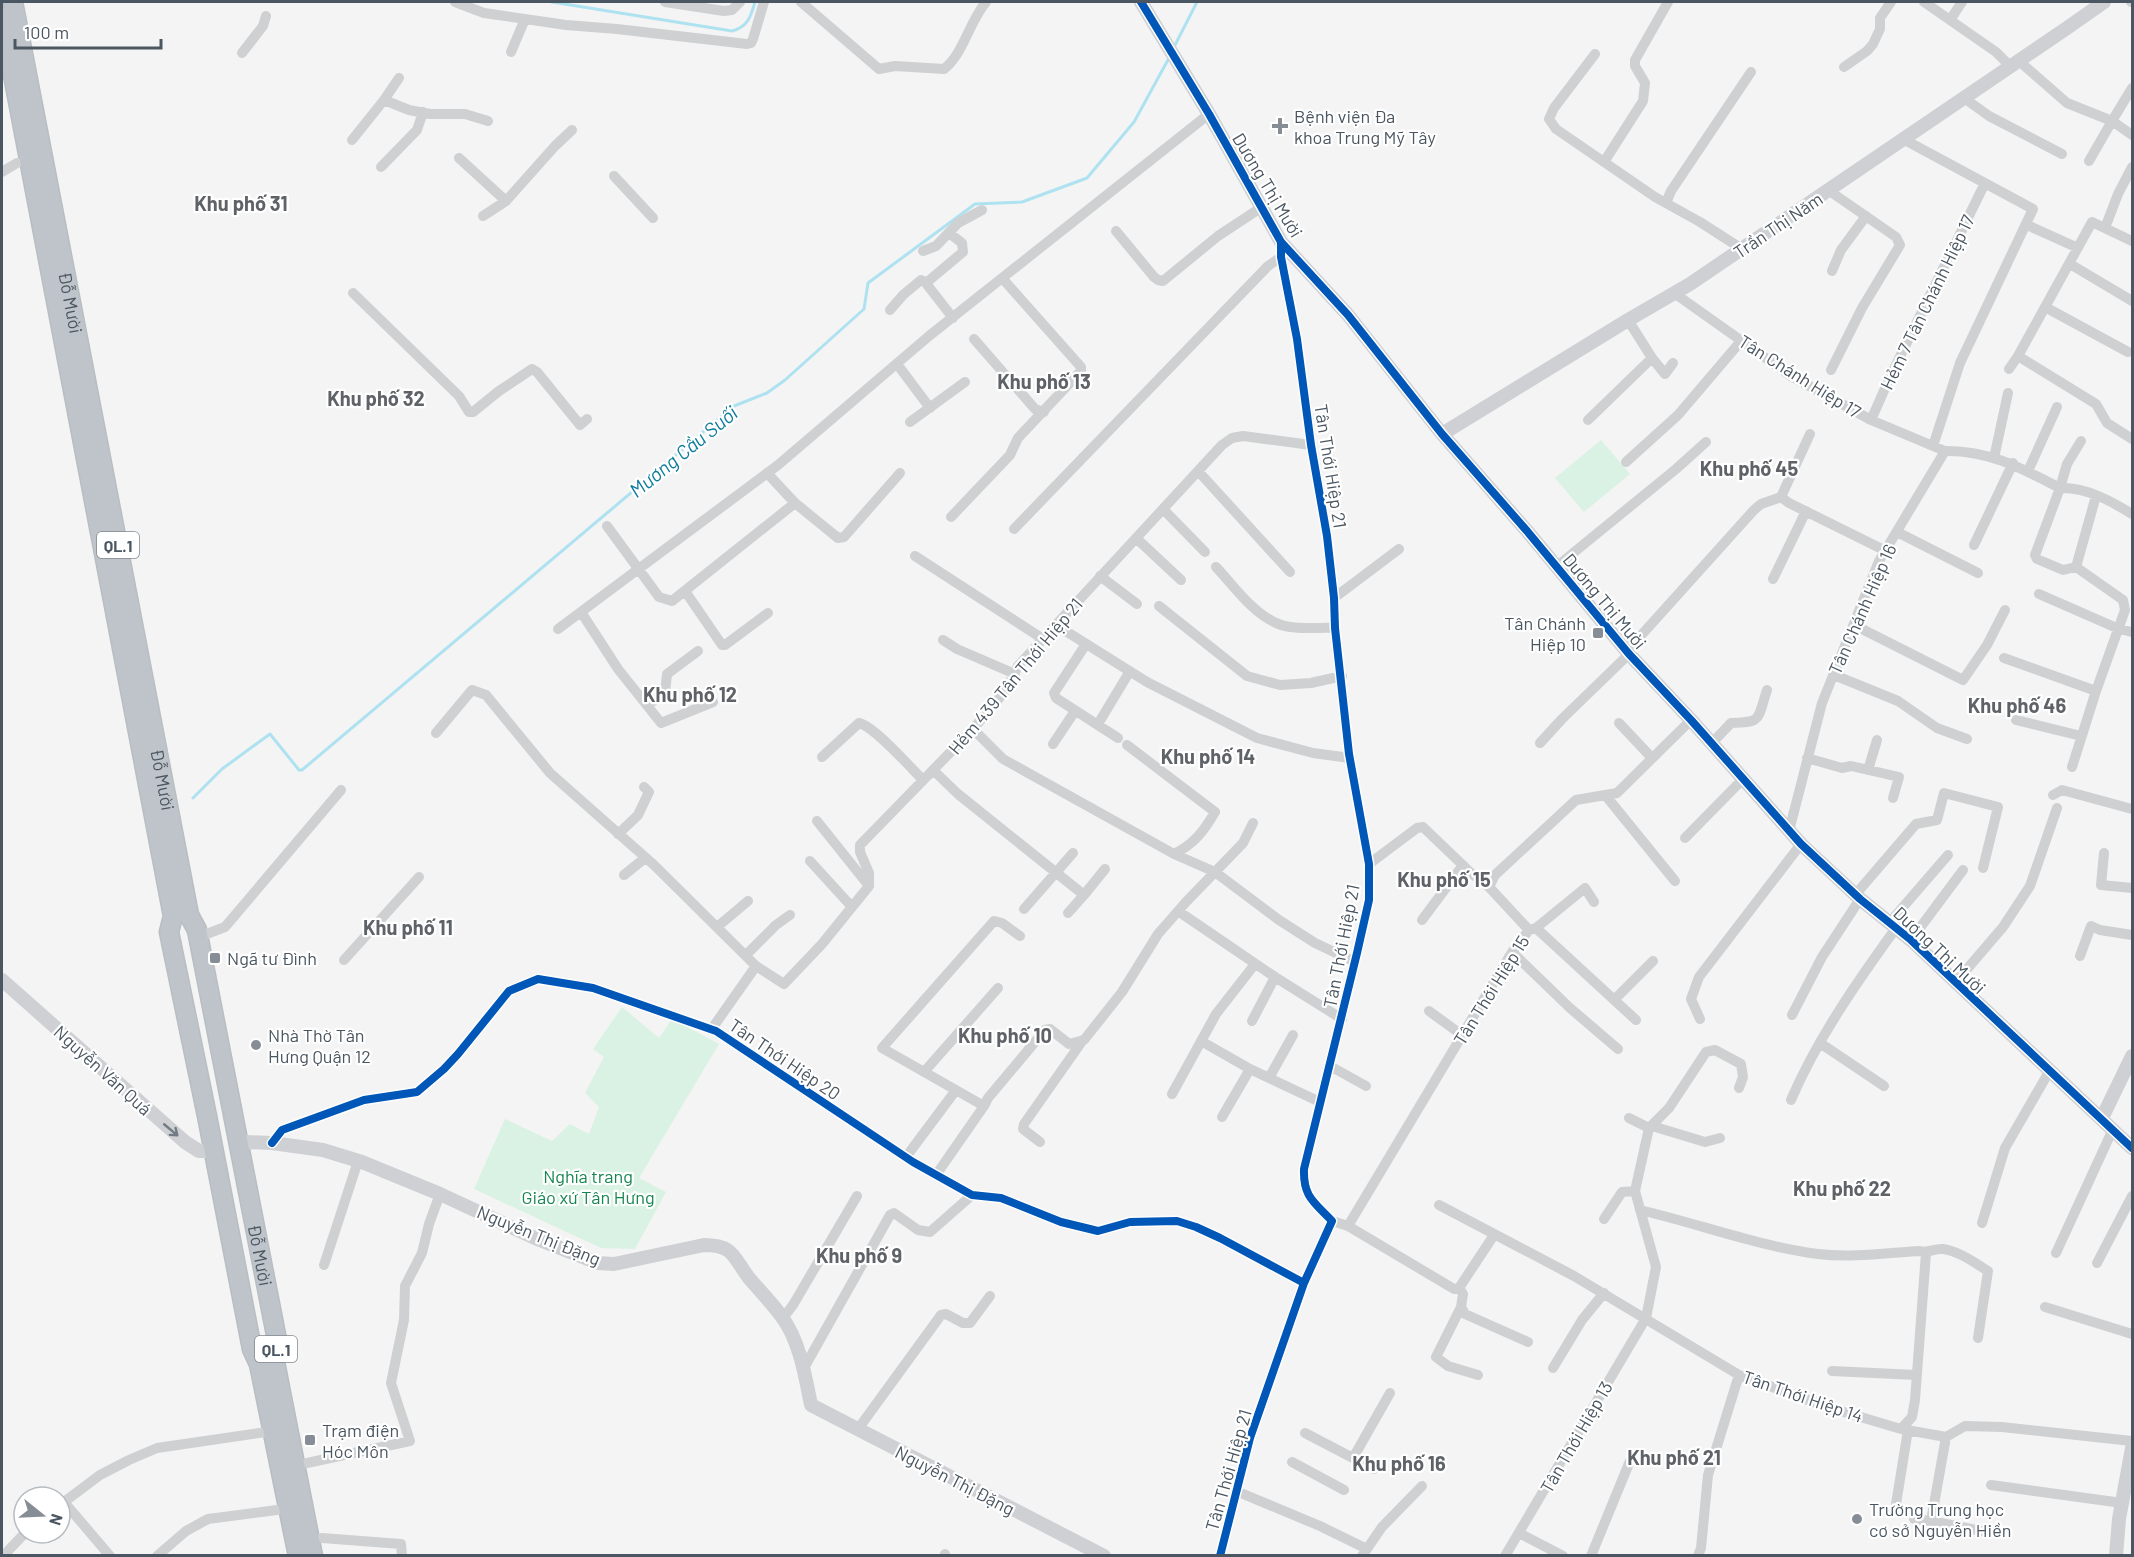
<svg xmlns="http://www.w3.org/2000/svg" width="2134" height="1557" viewBox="0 0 2134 1557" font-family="Barlow,sans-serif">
<rect width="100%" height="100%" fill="#f4f4f4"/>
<path fill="#d9f2e3" d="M1601,440L1630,474L1584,512L1555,478Z
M622,1007L659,1038L672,1019L719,1044L639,1178L666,1192L635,1249L601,1248L474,1189L505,1119L552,1141L570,1124L589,1134L599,1107L585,1093L604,1057L593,1049Z"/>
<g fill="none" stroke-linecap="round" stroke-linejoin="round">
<path stroke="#aee2f0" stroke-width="3" d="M552,2L732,31C748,27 751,16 755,2
M1173,49L1197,2
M193,798L222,769L270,734L299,770H302L734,406L767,393L785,380L864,309L868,283L975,204L1022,202L1087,178L1134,122L1169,58"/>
<defs>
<g id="highway">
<path id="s1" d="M13,2L189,915L197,930L278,1345L274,1357L313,1556"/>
<path d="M2,17L173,916L169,932L207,1116L252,1349L259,1364L298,1556"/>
</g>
</defs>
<use href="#highway" stroke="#b9bec3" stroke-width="21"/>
<path stroke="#ced0d2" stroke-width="10" d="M455,2L484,13L566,25L617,29L747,44L751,43L753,39L764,2
M665,2L724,11L732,10L740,2
M801,2L879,69L895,66L944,69C964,53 969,22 986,2
M1924,2L1996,52L2011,67
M2131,2H2132
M1950,20L1962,2
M511,52L525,19
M242,53L263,26L266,16
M1595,54L1554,108L1549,119L1556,129L1655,197L1700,222L1742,249
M2019,61L2067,103L2112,121L2132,88
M1844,67L1867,51L1873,44L1880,29V18L1891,2
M1964,98L1989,116L2062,154
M384,100L399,78
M352,140L384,100L409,110L430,114H465L488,121
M459,158L506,201
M2089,161L2112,121L2132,135
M1604,162L1643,101L1645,83L1635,66V60L1668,2
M381,167L417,130L423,112
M2,172L17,163
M614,176L653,218
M1828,190L1896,237L1900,245L1862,308L1831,370
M1666,203L1671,191L1751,72
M483,216L506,201L555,146L572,130
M2027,225L2078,248
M2105,228L2118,194L2132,167
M1116,231L1154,277L1158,280L1163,281L1218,236L1262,207
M2132,241L2092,222L2018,356L2096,404L2107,423L2132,439
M923,251L936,246L958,223L982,210
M2070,264L2132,301
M1832,271L1841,250L1866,216
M926,283L963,252L962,243L949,233
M353,293L459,396L469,412H473L499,391L532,369L537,372L580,425L587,419
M1674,293L1791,376L1871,420L1933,446
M2045,307L2128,352
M890,310L903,295L921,280L925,282L953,318
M1628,320L1652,358L1665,374L1673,363
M974,339L1035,409L1044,412
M897,364L930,408
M2009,369L2018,356
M1588,420L1652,358
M1871,420L1890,377L1985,183
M910,422L965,382
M1810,434L1781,497L1789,503L1886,551
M2081,441L2067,464L2060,488C2086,487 2111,501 2132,514
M1945,451C1989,450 2023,469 2060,488L2035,555L2037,559L2063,570L2076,567
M1994,458L2008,393
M1626,462L1678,415L1741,341
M1198,471L1290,572
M2028,471L2057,407
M767,473L795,503
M1163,509L1205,552
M951,517L1010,455L1018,438L1081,371V367L1002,278
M607,526L659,597L672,601L795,503L838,538L844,537L900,473
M1014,529L1268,266L1281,257
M1897,532L1978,573
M1136,538L1181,580
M1974,545L2013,463
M915,556L1043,639
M1216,567C1233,585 1251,611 1274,622C1291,631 1316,627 1335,628
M1556,567L1676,469L1706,442
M1100,576L1137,604
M1773,579L1806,511
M685,591L722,645H725L768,613
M2039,594L2119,629L2132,632
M1334,598L1399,549
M1159,606L1247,676L1280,685L1311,683L1342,676
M581,612L618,669L661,723L713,702
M1056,625L1147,682L1257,738L1313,753L1350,758
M1854,625L1963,680L1987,645L2005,610
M558,629L778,465L929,336L1209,114
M943,640L957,649L1015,674
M1086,644L1054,693L1056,698L1118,738
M1627,651L1754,510L1761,504L1781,497
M2004,658L2096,691
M1834,675L1898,701L1937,728L1967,739
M647,705L665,693L667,674L698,651
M2016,720L2081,736
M1619,723L1652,758
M1098,724L1130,671
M973,729L1003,759L1174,854C1194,844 1204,831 1215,812L1127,745
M436,733L472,690L486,695L550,773L654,865L756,966L711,1030
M1540,743L1562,719L1629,654
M1053,744L1075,711
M1711,744L1731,723C1763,722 1757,720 1767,690
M822,757L859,723C874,726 910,767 923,780
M1807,758L1842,768L1851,766L1899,777L1893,798
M2072,767L2096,691L2125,610L2123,600L2076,567L2096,496
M933,770L958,794L1084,895L1105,869
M1868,770L1877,740
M2053,795L2062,790L2132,809
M1606,796L1675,881
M817,821L869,886
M1789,831L1822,703L1879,561L1945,451L1933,446L1960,363L2033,209L1903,139
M618,834L638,815L649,792L644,787
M1685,838L1743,779
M2104,853L2101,885L2132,888
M1174,854L1215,872L1279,920L1315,943L1355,962
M810,861L852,907
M1369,864L1417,828L1423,827L1471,873L1489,887
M624,875L645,858
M1855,895L1916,824L1937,820L1944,793L1998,807L1983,868
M1024,909L1073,853
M1178,911L1275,977L1252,1021
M1068,913L1084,895
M1422,920L1463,865
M1890,922L1948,855
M717,927L748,901
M1536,928L1585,888L1594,902
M1529,930L1536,928L1636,1020
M204,935L225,927L341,790
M1020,936L1002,923L994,921L882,1048L984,1106L988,1098L1045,1030L1050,1029L1069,1044L1084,1040L1122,992L1158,934L1186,902L1243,843L1253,823
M1911,940L1963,870
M1512,952L1570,1008L1618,1049
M746,955L776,925L790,915
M2080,956L2091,926L2100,930L2132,935
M344,960L419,877
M756,966L784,984L822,944L869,886V873L860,852V845L973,729L1006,690L1018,666L1222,445L1232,438L1243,436L1311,445
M1275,977L1342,1019
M1955,983L2003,927L2030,886L2057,808
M1614,1000L1653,961
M1429,1011L1462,1035
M1792,1015L1822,957L1860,899
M1700,1019L1691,999L1699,977L1801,844
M1201,1041L1250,1069L1320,1102
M1820,1043L1884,1086
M1330,1066L1366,1086
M924,1072L998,988
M1269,1078L1293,1035
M1172,1094L1216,1014L1255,964
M1791,1100C1817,1039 1857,982 1896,928
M1222,1117L1250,1069
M1652,1126L1705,1142L1720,1138
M1649,1128L1669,1108L1706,1052L1715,1050L1741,1064L1743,1077L1739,1088
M1040,1142L1023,1129L1024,1124L1083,1040
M272,1143L282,1130L364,1100L417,1092L444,1069L458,1054L509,991L538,979L593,988L716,1031L913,1162L972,1195L1001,1198L1061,1222L1098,1231L1130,1222L1177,1221L1196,1227L1220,1238L1304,1283
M906,1157L956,1090
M936,1175L984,1106
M1439,1205L1574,1276L1739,1375L1827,1407L1901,1429L1946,1437L1965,1426L2002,1427L2132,1441
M1640,1210C1700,1224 1757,1246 1818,1254C1851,1258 1886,1253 1919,1251C1928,1254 1934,1248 1943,1249C1959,1251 1975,1263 1988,1271L1978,1338
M1604,1219L1622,1192L1635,1191
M1332,1221L1348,1226L1512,952L1529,930L1489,887L1495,875L1576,800L1617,793L1691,720
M1982,1223L2005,1148L2050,1070
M1348,1226L1454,1289L1459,1288L1494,1235
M2056,1253L2113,1129
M2097,1263L2132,1196
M324,1265L358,1161
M1459,1288L1463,1294L1461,1307L1436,1357L1448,1366L1478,1375
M1461,1307L1465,1314L1528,1342
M2045,1307L2132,1334
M783,1318L793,1305L857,1196
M804,1368L890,1215L894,1213L918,1230L930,1232L972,1195
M1553,1368L1582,1320L1604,1293
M1832,1371L1916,1375
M858,1429L941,1315L946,1314L963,1323H970L990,1296
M1901,1429L1912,1417L1915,1400L1926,1253
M1305,1433L1374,1469
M1946,1437L1931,1521L1987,1532
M1353,1458L1390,1393
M1292,1462L1344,1490
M307,1463L410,1441L391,1383L404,1320L405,1286L422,1253L429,1224L440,1194
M1991,1485L2122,1503
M1236,1491L1320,1526L1367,1549
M64,1502L110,1556
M1896,1504L1908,1430
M60,1505L100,1475L129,1460L157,1448L273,1431
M1914,1519L1931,1521
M1519,1533L1563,1556
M322,1538L401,1544L402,1556
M3,1556L25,1533
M157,1556L186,1531L208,1519L277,1510
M944,1556L945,1554
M1220,1556L1250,1438L1304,1283L1332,1221C1314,1202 1303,1197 1304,1169L1357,953L1369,900V864L1349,754L1335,628L1334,598L1327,536L1311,445L1297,339L1281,257V242
M1362,1556L1382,1527L1422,1486
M1505,1556L1646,1318L1656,1267L1635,1191L1649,1128L1629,1118
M1591,1556L1630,1461
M1698,1556L1701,1548L1708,1475L1739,1375"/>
<path stroke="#ced0d4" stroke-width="14" d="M1141,2L1209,114L1281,242L1348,315L1442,434L1527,531L1629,654L1691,720L1801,844L1860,899L1911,940L2132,1148
M1442,434L1628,320L1690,284L2067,28L2104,2
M2,980L185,1142L199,1151H209
M2102,1118L2132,1056
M245,1142L272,1143L323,1150L362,1162L440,1194L535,1238L598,1263L614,1264L704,1245C734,1245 733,1257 749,1278C760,1291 772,1303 782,1317C800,1342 805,1375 811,1405L1104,1556
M2116,1556L2119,1519L2132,1448"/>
<use href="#highway" stroke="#bec4c9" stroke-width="18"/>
<defs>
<path id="cycleway" d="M1141,2L1209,114L1281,242L1348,315L1442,434L1527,531L1629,654L1691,720L1801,844L1860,899L1911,940L2132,1148
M272,1143L282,1130L364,1100L417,1092L444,1069L458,1054L509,991L538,979L593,988L716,1031L913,1162L972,1195L1001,1198L1061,1222L1098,1231L1130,1222L1177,1221L1196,1227L1220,1238L1304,1283
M1220,1556L1250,1438L1304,1283L1332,1221C1314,1202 1303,1197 1304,1169L1357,953L1369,900V864L1349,754L1335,628L1334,598L1327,536L1311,445L1297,339L1281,257V242"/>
</defs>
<use href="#cycleway" stroke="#fff" stroke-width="11"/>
<use href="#cycleway" stroke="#0057b8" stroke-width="8"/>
</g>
<defs><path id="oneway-shaft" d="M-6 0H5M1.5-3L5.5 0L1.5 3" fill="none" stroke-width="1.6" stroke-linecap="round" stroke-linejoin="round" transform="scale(1.5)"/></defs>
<use stroke="#727b84" href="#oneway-shaft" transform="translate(171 1130) rotate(40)"/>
<g fill="#868d94" stroke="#fff" stroke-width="2">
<path d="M1277 117h6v6h6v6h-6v6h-6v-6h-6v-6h6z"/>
<rect x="1592" y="627" width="12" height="12" rx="3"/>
<rect x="209" y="952" width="12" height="12" rx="3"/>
<circle cx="256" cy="1045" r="6"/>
<rect x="304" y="1434" width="12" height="12" rx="3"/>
<circle cx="1857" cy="1519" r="6"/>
</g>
<g text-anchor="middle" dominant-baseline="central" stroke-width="4.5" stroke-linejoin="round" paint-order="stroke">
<g fill="#fff" stroke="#808990" stroke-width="1.5">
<rect x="97" y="532" width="42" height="26" rx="4.5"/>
<rect x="255" y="1336" width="42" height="26" rx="4.5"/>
</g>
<g font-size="16" font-weight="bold" fill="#4a5661">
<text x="118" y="545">QL.1</text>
<text x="276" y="1349">QL.1</text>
</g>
<g font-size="18" fill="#4a5661" stroke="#fff" text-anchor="start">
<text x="1294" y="116">Bệnh viện Đa<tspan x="1294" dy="21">khoa Trung Mỹ Tây</tspan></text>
<text x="1586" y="623" text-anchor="end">Tân Chánh<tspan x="1586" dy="21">Hiệp 10</tspan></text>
<text x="227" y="958">Ngã tư Đình</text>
<text x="268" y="1035">Nhà Thờ Tân<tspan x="268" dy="21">Hưng Quận 12</tspan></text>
<text x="322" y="1430">Trạm điện<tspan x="322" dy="21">Hóc Môn</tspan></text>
<text x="1869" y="1509">Trường Trung học<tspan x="1869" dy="21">cơ sở Nguyễn Hiền</tspan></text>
</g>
<g font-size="18" fill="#4a5661" stroke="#fff">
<text transform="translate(1268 185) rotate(59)">Dương Thị Mười</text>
<text transform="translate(1778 225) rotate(-34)">Trần Thị Năm</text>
<text stroke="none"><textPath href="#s1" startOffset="306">Đỗ Mười</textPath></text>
<text transform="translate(1927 302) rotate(-64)">Hẻm 7 Tân Chánh Hiệp 17</text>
<text transform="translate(1800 376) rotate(32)">Tân Chánh Hiệp 17</text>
<text transform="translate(1331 466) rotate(81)">Tân Thới Hiệp 21</text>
<text transform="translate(1605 601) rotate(50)">Dương Thị Mười</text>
<text transform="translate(1862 609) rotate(-66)">Tân Chánh Hiệp 16</text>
<text transform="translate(1015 676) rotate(-50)">Hẻm 439 Tân Thới Hiệp 21</text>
<text stroke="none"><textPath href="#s1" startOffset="792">Đỗ Mười</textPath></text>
<text transform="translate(1341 946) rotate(-79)">Tân Thới Hiệp 21</text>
<text transform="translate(1940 950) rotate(43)">Dương Thị Mười</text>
<text transform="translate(1491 990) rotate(-58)">Tân Thới Hiệp 15</text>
<text transform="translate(785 1059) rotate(34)">Tân Thới Hiệp 20</text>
<text transform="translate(103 1070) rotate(42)">Nguyễn Văn Quá</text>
<text transform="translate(539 1235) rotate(22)">Nguyễn Thị Đặng</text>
<text stroke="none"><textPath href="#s1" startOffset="1278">Đỗ Mười</textPath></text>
<text transform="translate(1803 1396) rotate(19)">Tân Thới Hiệp 14</text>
<text transform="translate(1576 1437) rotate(-60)">Tân Thới Hiệp 13</text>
<text transform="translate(1228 1470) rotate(-74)">Tân Thới Hiệp 21</text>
<text transform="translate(955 1480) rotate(27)">Nguyễn Thị Đặng</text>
</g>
<g font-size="18" fill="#17864f" stroke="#fff">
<text x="588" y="1176">Nghĩa trang<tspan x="588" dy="21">Giáo xứ Tân Hưng</tspan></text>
</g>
<g font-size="20" font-weight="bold" fill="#5f6368" stroke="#fff">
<text x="241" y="203">Khu phố 31</text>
<text x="1044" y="381">Khu phố 13</text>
<text x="376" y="398">Khu phố 32</text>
<text x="1749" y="468">Khu phố 45</text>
<text x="690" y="694">Khu phố 12</text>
<text x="2017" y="705">Khu phố 46</text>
<text x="1208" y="756">Khu phố 14</text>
<text x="1444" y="879">Khu phố 15</text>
<text x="408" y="927">Khu phố 11</text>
<text x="1005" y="1035">Khu phố 10</text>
<text x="1842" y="1188">Khu phố 22</text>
<text x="859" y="1255">Khu phố 9</text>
<text x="1674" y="1457">Khu phố 21</text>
<text x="1399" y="1463">Khu phố 16</text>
</g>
<g font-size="20" font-style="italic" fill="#0c7c9b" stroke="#fff">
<text transform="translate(683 451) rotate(-39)">Mương Cầu Suối</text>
</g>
</g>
<rect width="2134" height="1557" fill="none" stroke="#4a5661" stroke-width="6"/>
<g transform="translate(42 1515) rotate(108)"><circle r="28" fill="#ffffff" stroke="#b7bbc0" stroke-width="1.5"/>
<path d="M0-4.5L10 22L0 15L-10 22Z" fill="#868d94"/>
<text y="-9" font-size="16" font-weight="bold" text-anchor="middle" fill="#4a5661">N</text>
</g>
<path d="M15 39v9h146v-9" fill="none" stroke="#4a5661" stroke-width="3"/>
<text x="24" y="39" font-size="18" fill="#4a5661" stroke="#ffffff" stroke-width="4.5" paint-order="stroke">100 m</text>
</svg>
